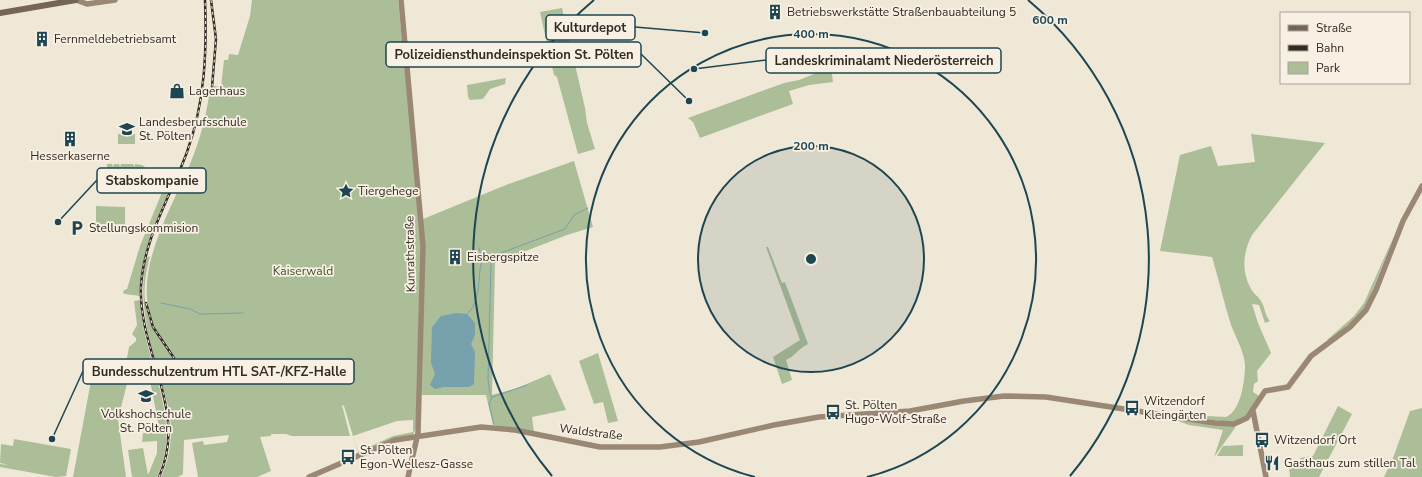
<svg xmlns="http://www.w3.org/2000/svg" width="1422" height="477" viewBox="0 0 1422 477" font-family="'Nunito Sans',sans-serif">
<rect width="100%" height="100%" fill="#f0e8d7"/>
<path fill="#abbe98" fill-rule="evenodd" d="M252,0H398L421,233L417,426L413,435L358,453L344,406L342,405L350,436H292L286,434H271V436L260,437L271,471L257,477H198L192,443L203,441L204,445L227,442L229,435L184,440L183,474L178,477H161C171,455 173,433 169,409C155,357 136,313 146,258L150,256C138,303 146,321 173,358L175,357C166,345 155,333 151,318C133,265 176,202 194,154C202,133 207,111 210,89H213L214,86L221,87L224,60H228L229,54L238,55L250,16ZM413,420V432L393,436L358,452L353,436L397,421Z
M562,8L585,108L587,123L595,149L578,154L557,77L554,75L540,12Z
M831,67L833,82L809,85L789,91L793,104L700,138L693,122L688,118L784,83L799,80Z
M506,78L505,84L490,89L483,99L470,100L468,97L467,85Z
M118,134H135V144H118Z
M1251,134L1325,143L1252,235C1243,252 1241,271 1251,289C1254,294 1259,297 1261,301C1265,307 1265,316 1270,321L1265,323L1259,305L1252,304L1258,323L1271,353L1257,371L1258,381L1254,384L1253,392L1259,396C1251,411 1248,419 1229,422L1168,414L1226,417C1241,411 1245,380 1245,365C1244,351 1236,338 1231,325C1224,303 1219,280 1212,257L1160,251L1180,155L1211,146L1218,166L1255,162Z
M574,161L593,227L567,235L495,263L492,395L515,389L550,374L566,410L532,417L534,432L493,425L486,395H422L423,219L506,185Z
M107,164H112L113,167L114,164H119L120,167L121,164H133L135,167V164L142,165L145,167L142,169L146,170L142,177L111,178L109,175V178L107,179Z
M169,182L172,184C157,220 139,255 140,296L125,294L123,293L124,290L127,289L140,246L165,185Z
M96,206L125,207V225L96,224Z
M1393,238L1367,305L1357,318L1330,340H1327L1354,316L1364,303Z
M766,247H768L782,283L785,282L808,344C799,348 795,356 786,360L792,380L782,384L773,357L800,340Z
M140,300C142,360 185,417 157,477H132L128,450L143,448L148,475L157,453V441L142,442L143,433L158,431L159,427L148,370H138L133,376H129L118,419L126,477H73L94,365L99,362L124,365L126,363L129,347L136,341V338L132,334L137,325L134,301Z
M598,353L618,421L608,423L603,402L594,404L579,361Z
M1338,406L1352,414L1319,477H1290L1289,466L1301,464L1300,458L1313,456Z
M1422,408V477H1384L1393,458L1410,411Z
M1167,417L1214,425L1235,426V428L1214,457L1223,430L1189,425Z
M14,439L71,449L66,476L56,477L0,467V464L9,465L0,463L1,444L13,446Z
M1243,445V456H1217L1223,446Z"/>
<path fill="#77a1ac" d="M457,313L467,314L475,323V335L471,344L475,352L474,384L469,387H444L435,389L430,385L435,374L431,363L432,327L441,316Z"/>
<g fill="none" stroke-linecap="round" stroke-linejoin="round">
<path stroke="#77a1ac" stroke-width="1" d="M479,248L482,259
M491,264L488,380L490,394L492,397L489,404L494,424
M161,303L190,309L200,314L243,313
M466,315C482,302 477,277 482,260L565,229L574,215L588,208
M492,397L527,385"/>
<path stroke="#9a8875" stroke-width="5.5" d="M76,0L87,4L115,0
M401,0L423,246L418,433L408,477
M1253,411L1266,477
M309,477L395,440L481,427L515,430L600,447H660L699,442L774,425L819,417L910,411L964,401L1004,396L1046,397L1215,423L1234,424L1247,418L1265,391L1288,387L1311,356L1350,327L1366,310L1376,290L1403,221L1422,186"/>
<path stroke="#746557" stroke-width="6" d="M0,13L76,0"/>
<defs>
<path id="rail" d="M211,0L216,39L212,87
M146,303L153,327L174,358
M159,477C189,410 138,353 141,286C144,237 171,196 187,152C205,102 207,52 205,0"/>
</defs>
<use href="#rail" stroke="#322b25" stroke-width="2.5"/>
<use href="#rail" stroke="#f8f1e3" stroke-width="1" stroke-dasharray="3" stroke-linecap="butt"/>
</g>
<circle cx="811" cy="259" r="113" fill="#1d4652" fill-opacity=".12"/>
<g fill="none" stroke="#1d4652" stroke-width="2">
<circle cx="811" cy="259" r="113"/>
<path d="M755 477A225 225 0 1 1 867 477"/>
<path d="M552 476A338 338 0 0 1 594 0M1028 0A338 338 0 0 1 1070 476"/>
</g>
<defs>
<symbol id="building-bare" viewBox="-9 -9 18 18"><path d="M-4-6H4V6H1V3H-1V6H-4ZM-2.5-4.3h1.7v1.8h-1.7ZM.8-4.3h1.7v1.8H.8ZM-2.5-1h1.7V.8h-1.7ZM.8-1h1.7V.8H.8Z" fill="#1d4652" stroke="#f8f1e3" stroke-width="2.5" paint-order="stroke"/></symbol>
<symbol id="shop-bare" viewBox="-9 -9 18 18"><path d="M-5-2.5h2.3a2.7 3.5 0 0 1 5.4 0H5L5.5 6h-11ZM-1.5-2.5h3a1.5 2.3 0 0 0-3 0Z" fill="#1d4652" stroke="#f8f1e3" stroke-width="2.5" paint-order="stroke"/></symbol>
<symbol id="school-bare" viewBox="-9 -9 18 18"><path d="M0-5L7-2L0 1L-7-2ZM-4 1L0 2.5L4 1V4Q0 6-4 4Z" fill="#1d4652" stroke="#f8f1e3" stroke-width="2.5" paint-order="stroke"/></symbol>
<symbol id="sight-bare" viewBox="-9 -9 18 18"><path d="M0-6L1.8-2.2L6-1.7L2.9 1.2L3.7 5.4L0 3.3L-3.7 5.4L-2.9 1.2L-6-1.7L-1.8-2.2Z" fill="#1d4652" stroke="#f8f1e3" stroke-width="2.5" paint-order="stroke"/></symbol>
<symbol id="parking-bare" viewBox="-9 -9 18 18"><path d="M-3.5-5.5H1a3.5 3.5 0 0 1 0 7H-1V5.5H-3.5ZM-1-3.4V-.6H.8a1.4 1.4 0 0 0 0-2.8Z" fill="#1d4652" stroke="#f8f1e3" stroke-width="2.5" paint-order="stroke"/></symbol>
<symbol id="bus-bare" viewBox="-9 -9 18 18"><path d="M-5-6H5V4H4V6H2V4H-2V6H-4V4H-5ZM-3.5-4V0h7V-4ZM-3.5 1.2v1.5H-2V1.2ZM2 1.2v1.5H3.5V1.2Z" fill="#1d4652" stroke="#f8f1e3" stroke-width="2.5" paint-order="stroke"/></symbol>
<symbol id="restaurant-bare" viewBox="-9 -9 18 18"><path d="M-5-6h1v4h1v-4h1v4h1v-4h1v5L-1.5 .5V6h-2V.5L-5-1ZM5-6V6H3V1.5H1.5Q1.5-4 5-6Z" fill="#1d4652" stroke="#f8f1e3" stroke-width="2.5" paint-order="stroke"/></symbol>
</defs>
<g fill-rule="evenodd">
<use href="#building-bare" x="764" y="1" width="22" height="22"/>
<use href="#building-bare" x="31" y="28" width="22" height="22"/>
<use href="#shop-bare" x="166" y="80" width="22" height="22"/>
<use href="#school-bare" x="116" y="118" width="22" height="22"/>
<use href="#building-bare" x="59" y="128" width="22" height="22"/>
<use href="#sight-bare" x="335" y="180" width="22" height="22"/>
<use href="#parking-bare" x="66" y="217" width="22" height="22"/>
<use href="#building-bare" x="444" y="246" width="22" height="22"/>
<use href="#school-bare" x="135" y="385" width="22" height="22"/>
<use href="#bus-bare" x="1121" y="397" width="22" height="22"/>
<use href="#bus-bare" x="822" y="401" width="22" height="22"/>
<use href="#bus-bare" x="1251" y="429" width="22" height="22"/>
<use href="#bus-bare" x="337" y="446" width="22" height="22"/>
<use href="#restaurant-bare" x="1261" y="452" width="22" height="22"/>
</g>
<g text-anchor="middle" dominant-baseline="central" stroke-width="3.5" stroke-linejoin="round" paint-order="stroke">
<g font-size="12" fill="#322b25" stroke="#f8f1e3" text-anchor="start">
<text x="787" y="12">Betriebswerkstätte Straßenbauabteilung 5</text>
<text x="54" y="39">Fernmeldebetriebsamt</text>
<text x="189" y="91">Lagerhaus</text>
<text x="139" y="122">Landesberufsschule<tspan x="139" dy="14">St. Pölten</tspan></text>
<text x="70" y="156" text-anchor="middle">Hesserkaserne</text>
<text x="358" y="191">Tiergehege</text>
<text x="89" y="228">Stellungskommision</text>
<text x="467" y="257">Eisbergspitze</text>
<text x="1144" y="401">Witzendorf<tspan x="1144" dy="14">Kleingärten</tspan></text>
<text x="845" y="405">St. Pölten<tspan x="845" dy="14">Hugo-Wolf-Straße</tspan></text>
<text x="146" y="414" text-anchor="middle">Volkshochschule<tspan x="146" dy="14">St. Pölten</tspan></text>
<text x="1274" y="440">Witzendorf Ort</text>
<text x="360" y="450">St. Pölten<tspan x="360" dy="14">Egon-Wellesz-Gasse</tspan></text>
<text x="1284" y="463">Gasthaus zum stillen Tal</text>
</g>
<g font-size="12" fill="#322b25" stroke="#f8f1e3">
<text transform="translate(410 254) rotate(-91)">Kunrathstraße</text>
<text transform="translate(591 432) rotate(7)">Waldstraße</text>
</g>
<g font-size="12" fill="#3c502a" stroke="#f8f1e3">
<text x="303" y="271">Kaiserwald</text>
</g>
</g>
<circle cx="811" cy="259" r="6" fill="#1d4652" stroke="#f8f1e3" stroke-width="2"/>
<g font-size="12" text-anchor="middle" font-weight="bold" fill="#1d4652" stroke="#f8f1e3" stroke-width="3.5" stroke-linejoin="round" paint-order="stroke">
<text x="1050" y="24">600 m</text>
<text x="811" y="38">400 m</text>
<text x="811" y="150">200 m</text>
</g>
<path fill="none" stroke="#1d4652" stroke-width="1.5" d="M705 33L635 27M689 101L641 54M694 69L766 60M58 222L97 180M52 439L83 371"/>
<g fill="#1d4652" stroke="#f8f1e3" stroke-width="1.5">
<circle cx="705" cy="33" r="4"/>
<circle cx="689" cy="101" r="4"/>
<circle cx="694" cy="69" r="4"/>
<circle cx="58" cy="222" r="4"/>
<circle cx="52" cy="439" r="4"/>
</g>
<g fill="#f8f1e3" stroke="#1d4652" stroke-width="1.5">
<rect x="546" y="15" width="89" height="25" rx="4"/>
<rect x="386" y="42" width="255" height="25" rx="4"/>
<rect x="766" y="48" width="235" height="25" rx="4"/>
<rect x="97" y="168" width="109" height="25" rx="4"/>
<rect x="83" y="359" width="271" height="25" rx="4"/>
</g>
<g font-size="13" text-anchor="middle" font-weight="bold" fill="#322b25">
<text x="590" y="32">Kulturdepot</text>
<text x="514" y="59">Polizeidiensthundeinspektion St. Pölten</text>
<text x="884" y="65">Landeskriminalamt Niederösterreich</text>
<text x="152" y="185">Stabskompanie</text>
<text x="219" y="376">Bundesschulzentrum HTL SAT-/KFZ-Halle</text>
</g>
<rect x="1280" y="12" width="130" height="72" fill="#f8f1e3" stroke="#a9a297"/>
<rect x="1288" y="25" width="20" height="6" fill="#746557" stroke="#a9a297"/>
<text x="1316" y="32" font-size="12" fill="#322b25">Straße</text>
<rect x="1288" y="45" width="20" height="6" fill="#322b25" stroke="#a9a297"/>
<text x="1316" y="52" font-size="12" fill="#322b25">Bahn</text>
<rect x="1288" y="62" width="20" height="12" fill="#abbe98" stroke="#a9a297"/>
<text x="1316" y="72" font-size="12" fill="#322b25">Park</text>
</svg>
